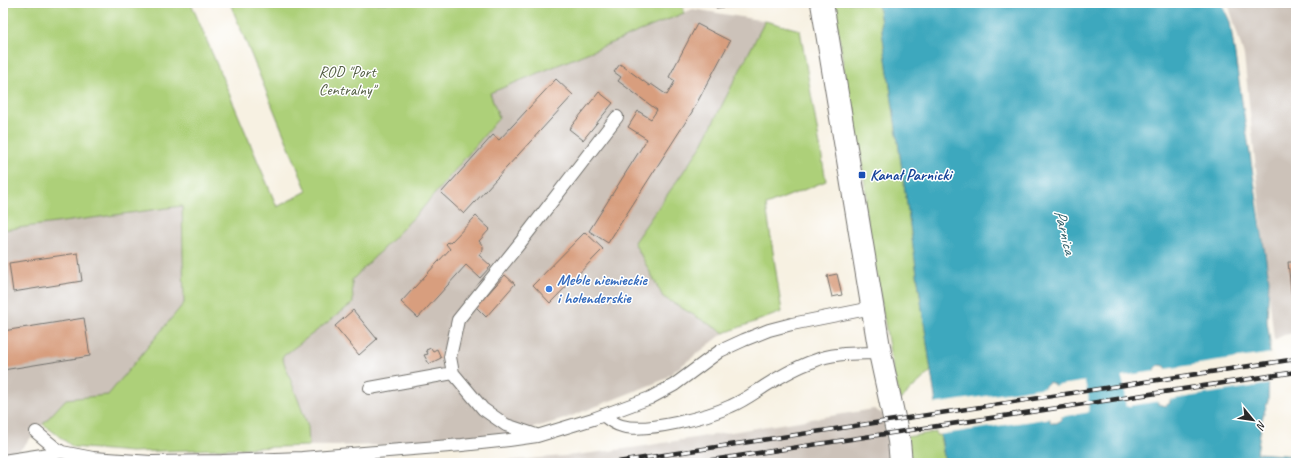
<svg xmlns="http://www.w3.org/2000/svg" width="1299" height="466" viewBox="0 0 1299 466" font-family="Caveat,sans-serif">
<rect width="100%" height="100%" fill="#fff"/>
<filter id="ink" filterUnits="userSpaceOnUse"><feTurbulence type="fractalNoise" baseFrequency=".025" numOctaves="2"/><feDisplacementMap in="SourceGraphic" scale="8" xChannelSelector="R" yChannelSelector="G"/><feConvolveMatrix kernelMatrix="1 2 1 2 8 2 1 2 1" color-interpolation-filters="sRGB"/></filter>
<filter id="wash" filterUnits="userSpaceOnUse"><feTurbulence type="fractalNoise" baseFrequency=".012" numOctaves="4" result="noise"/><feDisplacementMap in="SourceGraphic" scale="16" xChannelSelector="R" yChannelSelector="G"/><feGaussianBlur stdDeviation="0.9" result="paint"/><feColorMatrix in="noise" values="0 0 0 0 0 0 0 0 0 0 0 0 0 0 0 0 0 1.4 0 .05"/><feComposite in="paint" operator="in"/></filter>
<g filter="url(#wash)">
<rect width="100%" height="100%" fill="#f7f1e2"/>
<path fill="#ccc2b9" d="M1228,3H1296V333L1284,335L1274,340L1244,56Z
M693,9L765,21L700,148L634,242L663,297L724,333L663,380L564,419L502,437L412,445L309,446L308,426L282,357L353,303L352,280L421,210L499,119L490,93Z
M182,206L184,303L108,395L66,399L20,450L3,453V230Z
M874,409L883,414L887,441L888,463H477L576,455L632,448Z"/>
<path fill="#add079" stroke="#6c7e52" d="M3,3H191L277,207L307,191L230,3H682L684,13L490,93L499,118L421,210L352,280L353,303L282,357L308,426L309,446L131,452L73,447L43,424L66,399L108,395L184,303L182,206L3,230Z
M834,3H878L931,371L900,400L894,375L863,200L867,199L860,151H856Z
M765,21L800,30L826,181L766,205L782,312L724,333L663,297L634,242L700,148Z
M936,432V435H940L945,463H909L906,437Z"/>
<path fill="#3ea8be" stroke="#346a74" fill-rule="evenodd" d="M878,3H1222L1230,22L1269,280L1267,321L1270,342L1268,401L1262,419L1257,453L1296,456V463H945L931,371ZM1159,365L1165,366L1167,369L1170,400V403L1165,406L1158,404L1154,369ZM1117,380L1121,404L1098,408L1094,382ZM1049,382L1054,384L1062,418L1057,423H1052L1050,421L1044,387Z"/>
<path fill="#f7f1e2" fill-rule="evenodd" d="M1272,353L1270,384L1168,400L1165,369Z
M1156,371L1160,401L1060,417L1053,386ZM1112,381L1116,382L1119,403L1099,407L1096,384Z
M1046,387L1051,418L938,435L933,404Z"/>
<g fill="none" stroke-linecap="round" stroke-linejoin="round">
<path stroke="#3ea8be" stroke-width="37" d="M1091,331L1107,394V463"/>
</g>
<g id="blocks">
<path fill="#d89e7e" d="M716,3H750V5L716,8Z
M697,24L730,41L692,112L608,243L589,231L647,139L628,127L638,111L651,119L657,110L618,81L621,77L614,72L620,64L650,86L651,84L667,95L675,81L669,77Z
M556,79L573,95L464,214L441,193L493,135L499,140Z
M599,92L613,103L583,140L569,129Z
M476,216L490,229L479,241L483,246V250L479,255L491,266L480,278L466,265L418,318L401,302L450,249L446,244L448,242L450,243Z
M585,232L603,249L550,303L533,285Z
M78,253L82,281L13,292L9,263Z
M1288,262H1296V327H1295Z
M837,274L842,295L832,297L827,276Z
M505,275L515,284L486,317L476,307Z
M353,310L377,339L359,355L335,326Z
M84,318L90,356L3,370V331Z
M431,348L433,351L437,349L441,358L429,364L424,355L428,354L426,350Z"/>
</g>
</g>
<g filter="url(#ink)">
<use href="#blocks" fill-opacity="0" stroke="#72706b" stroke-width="1"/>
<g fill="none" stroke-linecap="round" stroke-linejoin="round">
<defs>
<path id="lane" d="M370,388L453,373
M603,415C609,420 614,424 622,426C646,433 708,417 731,406C743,401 754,393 765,386C781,376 796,367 814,361C834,352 858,354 880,353
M36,432L53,446L62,452
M536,435L506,425L483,409L453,373L450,357L458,320L520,243L617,117
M3,461L62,452L93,458L151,462L222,461L302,458L462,445L509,440L537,436L593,419L650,398L674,385L720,351L744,340L769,330L792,324L872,308"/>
<path id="street" d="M822,3L880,353L899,441L901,463"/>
</defs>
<use href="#lane" stroke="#72706b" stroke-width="14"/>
<use href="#street" stroke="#72706b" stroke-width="24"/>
<use href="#lane" stroke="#fff" stroke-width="12"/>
<use href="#street" stroke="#fff" stroke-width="22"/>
<defs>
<path id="rail" d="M611,463L1296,359
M692,463L1296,372"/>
</defs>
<use href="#rail" stroke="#2b2b2b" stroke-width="4.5"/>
<use href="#rail" stroke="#fff" stroke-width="3" stroke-dasharray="9" stroke-linecap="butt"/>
</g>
</g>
<rect fill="#1a4fb4" stroke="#fff" stroke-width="1.5" x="858" y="171" width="8" height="8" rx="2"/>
<circle fill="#3f7fe0" stroke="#fff" stroke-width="1.5" cx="549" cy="289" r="4"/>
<g text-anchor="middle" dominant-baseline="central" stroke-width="3" stroke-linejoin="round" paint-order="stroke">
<g font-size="16" fill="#525d42" stroke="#fff">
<text x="347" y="72">ROD "Port<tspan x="347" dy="18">Centralny"</tspan></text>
</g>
<g font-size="16" font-weight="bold" fill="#164399" stroke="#fff" text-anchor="start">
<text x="870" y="175">Kanał Parnicki</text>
</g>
<g font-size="16" font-weight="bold" fill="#366cbe" stroke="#fff" text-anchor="start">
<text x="557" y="280">Meble niemieckie<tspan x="557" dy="18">i holenderskie</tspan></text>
</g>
<g font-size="17" font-style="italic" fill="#34636d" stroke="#fff">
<text transform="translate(1065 232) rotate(76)">Parnica</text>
</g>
</g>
<rect width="1299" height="466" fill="none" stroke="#fff" stroke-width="16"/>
<g transform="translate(1253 420) rotate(119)" stroke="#ffffff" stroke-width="3" paint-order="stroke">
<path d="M0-3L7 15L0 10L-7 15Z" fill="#2b2b2b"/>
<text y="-6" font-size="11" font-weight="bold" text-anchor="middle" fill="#2b2b2b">N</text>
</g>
</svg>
